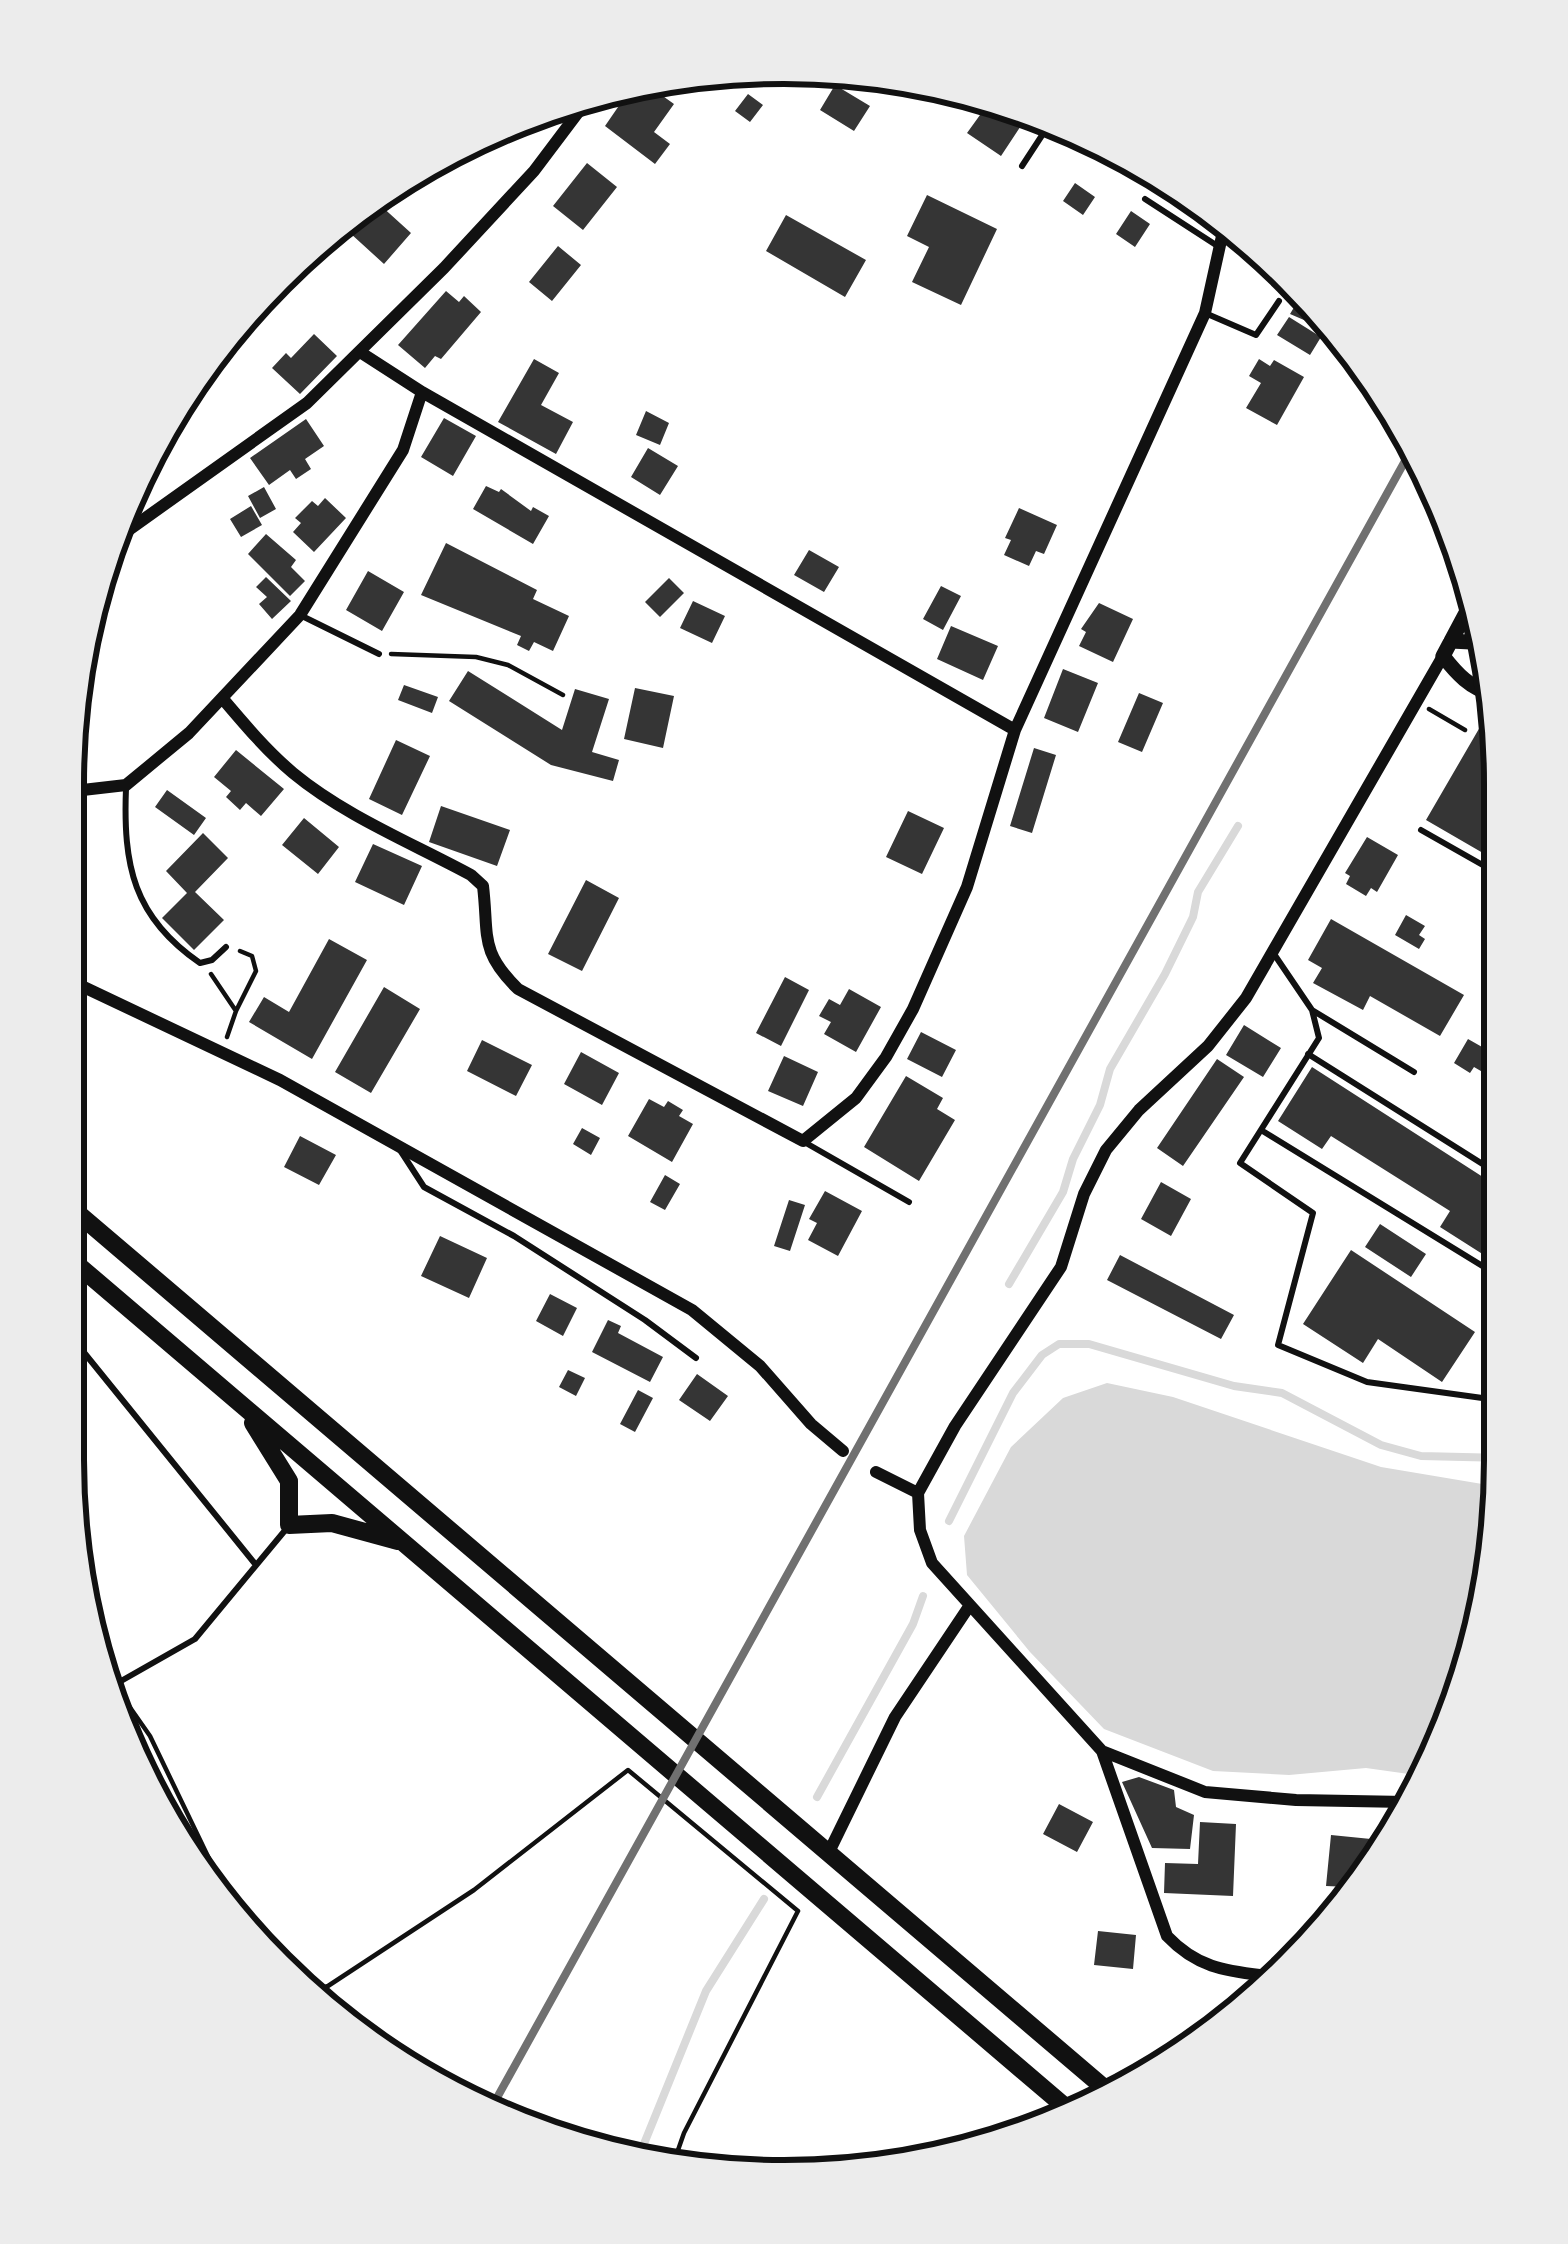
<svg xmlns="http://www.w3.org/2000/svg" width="1568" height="2244" viewBox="0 0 1568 2244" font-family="'DejaVu Sans',sans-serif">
<rect width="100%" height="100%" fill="#fff"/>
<path fill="#d9d9d9" d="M1107,1383L1173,1397L1381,1467L1500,1487L1450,1737L1423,1776L1366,1768L1289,1775L1213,1771L1104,1729L1030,1652L967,1575L964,1536L1011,1447L1063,1398Z"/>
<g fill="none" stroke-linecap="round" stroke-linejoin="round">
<path stroke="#d9d9d9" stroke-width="8" d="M1009,1284L1063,1192L1073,1159L1100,1105L1110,1069L1165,974L1193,917L1198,892L1238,826
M949,1521L1013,1393L1042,1355L1059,1344H1089L1234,1386L1282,1393L1381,1445L1421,1456L1505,1458
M817,1797L913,1624L923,1596
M637,2161L706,1991L764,1899"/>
</g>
<path fill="#353535" d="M835,85L870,106L854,131L820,110Z
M653,89L674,104L654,132L670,144L655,164L605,126L627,94Z
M748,94L763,105L750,122L735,111Z
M981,102L1030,112L1001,156L967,133L980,115L975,112Z
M587,163L617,187L583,230L553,206Z
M1075,183L1095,197L1083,215L1063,201Z
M927,195L997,229L961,305L912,282L929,247L907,236Z
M379,204L411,233L384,264L350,233L338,247L328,238Z
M1131,211L1150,224L1135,247L1116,234Z
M786,215L866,260L845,297L766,251Z
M558,246L581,265L552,301L529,282Z
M1305,289L1329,323L1325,329L1290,314Z
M446,291L459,302L464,296L481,312L441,359L435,356L425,368L398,345Z
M1289,317L1321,337L1310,355L1277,335Z
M314,334L337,356L300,394L272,368L286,353L291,358Z
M534,359L559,373L541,405L573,422L556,454L498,422Z
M1259,359L1270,366L1274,360L1304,377L1277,425L1246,408L1261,383L1249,376Z
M646,411L669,423L660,445L636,435Z
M444,418L476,436L453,476L421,457Z
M306,419L324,446L305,459L311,469L296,479L290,470L269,485L250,458Z
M648,448L678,466L660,495L631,477Z
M486,486L499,492L501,489L531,511L533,507L549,516L533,544L473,509Z
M264,487L276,509L260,518L248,496Z
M325,498L346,518L314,552L293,532L301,523L295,518L312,501L318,506Z
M251,506L262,525L241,537L230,519Z
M1019,508L1057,525L1044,554L1036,551L1029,566L1004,555L1011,540L1005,538Z
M266,534L296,560L291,567L305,581L290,596L248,554Z
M446,543L537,590L533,599L569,616L553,651L534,642L529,651L517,645L521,636L421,595Z
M809,550L839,567L824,592L794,575Z
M368,571L404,592L382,631L346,610Z
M266,577L291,601L272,619L259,604L267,597L256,587Z
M669,578L684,593L660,617L645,602Z
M941,586L961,596L943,630L923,619Z
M693,601L725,616L712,643L680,628Z
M1099,603L1133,619L1113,662L1079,646L1086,632L1081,629Z
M951,626L998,646L983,680L937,659Z
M1063,669L1098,683L1078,732L1044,718Z
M468,671L562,730L575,689L609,699L592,752L619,760L613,781L551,765L449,701Z
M404,685L438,697L432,713L398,700Z
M635,688L674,696L663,748L624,739Z
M1139,693L1163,703L1142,752L1118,742Z
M1480,727L1493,734L1495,860L1426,820Z
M396,740L430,756L402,815L369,799Z
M1034,748L1056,755L1032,833L1010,826Z
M236,750L284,789L261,816L246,803L240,810L226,797L231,791L214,777Z
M167,790L206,818L194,835L155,807Z
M441,806L510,830L497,866L429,842Z
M908,811L944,828L922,874L886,857Z
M304,818L339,847L318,874L282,845Z
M203,833L228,858L195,892L224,920L194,950L162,918L187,893L166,871Z
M1367,837L1398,855L1377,892L1371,888L1366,896L1346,884L1350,876L1345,873Z
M373,844L422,866L404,905L355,882Z
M586,880L619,898L582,971L548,954Z
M1406,915L1425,926L1419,935L1425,939L1419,949L1395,935Z
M1331,919L1464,995L1440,1036L1370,996L1363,1010L1313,983L1322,968L1308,960Z
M329,939L367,960L312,1059L249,1022L264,997L289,1012Z
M785,977L809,990L781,1046L756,1033Z
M384,987L420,1009L371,1093L335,1072Z
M849,989L881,1007L856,1052L824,1034L831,1022L819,1016L829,999L840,1005Z
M1244,1025L1281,1048L1263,1077L1226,1055Z
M921,1032L956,1050L942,1077L907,1059Z
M1468,1039L1498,1056L1497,1070L1490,1066L1486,1074L1474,1067L1470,1073L1454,1063Z
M482,1040L532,1065L516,1096L467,1071Z
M581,1052L619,1073L602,1105L564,1084Z
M784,1056L818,1072L803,1106L768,1091Z
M1217,1059L1244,1077L1183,1166L1157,1148Z
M1312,1067L1500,1188L1501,1245L1494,1240L1484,1255L1440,1227L1450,1211L1331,1136L1322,1149L1278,1121Z
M906,1076L943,1098L937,1109L955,1120L919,1181L864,1147Z
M649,1099L664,1107L668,1101L683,1110L679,1116L693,1124L672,1162L628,1136Z
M582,1128L600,1138L591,1155L573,1144Z
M300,1136L336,1155L319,1185L284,1167Z
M665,1175L680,1184L665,1210L650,1202Z
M1161,1182L1191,1199L1171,1236L1141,1219Z
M825,1191L862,1211L838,1256L808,1240L817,1223L809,1219Z
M789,1200L805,1205L790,1251L774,1246Z
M1380,1224L1426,1254L1411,1277L1365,1247Z
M440,1236L487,1258L469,1298L421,1276Z
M1351,1250L1475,1332L1442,1382L1378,1339L1363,1363L1303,1324Z
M1120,1255L1234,1315L1221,1339L1107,1280Z
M550,1294L577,1308L563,1336L536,1321Z
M608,1320L621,1326L618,1333L663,1357L650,1382L592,1352Z
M568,1370L585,1378L576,1396L559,1387Z
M697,1374L728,1396L710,1421L679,1400Z
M638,1390L653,1398L635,1432L620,1424Z
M1139,1777L1174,1790L1176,1807L1194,1815L1190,1849L1152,1848L1122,1782Z
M1059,1804L1093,1822L1077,1852L1043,1834Z
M1200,1822L1236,1824L1233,1896L1164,1893L1165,1863L1198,1864Z
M1331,1835L1381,1840L1349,1887L1326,1886Z
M1098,1931L1136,1935L1133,1969L1094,1965Z"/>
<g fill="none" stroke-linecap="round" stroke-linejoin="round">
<path stroke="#111" stroke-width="4.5" d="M391,654L476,657L508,665L563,695
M1429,709L1465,730
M211,974L236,1011L227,1037
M236,1011L256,971L252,956L240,951
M122,1696L150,1736L241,1925
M302,1995L328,1986L474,1890L628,1770L798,1911
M671,2170L684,2133L798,1911"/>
<path stroke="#111" stroke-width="6" d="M1022,166L1054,117
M1145,199L1216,245
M1205,313L1256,335L1279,301
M300,615L379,654
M126,788C123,865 133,917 200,963L212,960L226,947
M1421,830L1495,872
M1274,954L1312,1010L1414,1072
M1312,1010L1319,1038L1240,1163L1313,1213L1278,1345L1367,1382L1504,1401
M1308,1054L1500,1175
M1261,1130L1502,1278
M806,1143L909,1202
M400,1150L424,1187L514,1236L645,1320L696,1358
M65,1329L256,1565
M114,1685L195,1639L287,1528"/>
<path stroke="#111" stroke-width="12" d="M422,392L1015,730
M116,539L307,403L444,268L534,171L586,102
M223,699C245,725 267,751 293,773C345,816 412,843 471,875L483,886C489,936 479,951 518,989L803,1141L856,1098L886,1057L913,1009L967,887L1015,730L1205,313L1224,227
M74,791L126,785L189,733L300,615L403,450L422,392L360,352
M71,981L280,1080L692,1310L760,1366L811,1424L843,1451
M876,1472L918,1493
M1102,1751L1205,1792L1296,1800L1406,1802
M828,1854L895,1717L970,1605
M1283,1978C1235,1971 1202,1973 1167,1936L1102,1751L932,1563L920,1530L918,1493L955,1426L1061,1267L1084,1194L1106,1150L1139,1110L1208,1046L1246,998L1443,656"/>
<path stroke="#111" stroke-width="15" d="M1475,596L1443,656C1457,674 1470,688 1492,694
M1451,641L1491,643"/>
<path stroke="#111" stroke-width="18" d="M67,1204L1116,2098
M66,1255L1076,2116
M253,1423L289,1481V1525L332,1523L398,1541"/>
<path stroke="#707070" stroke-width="8" d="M488,2114L1415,443"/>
</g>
<path d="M0 0H1568V2244H0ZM784 84H784A700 700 0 0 1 1484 784V1460A700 700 0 0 1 784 2160H784A700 700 0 0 1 84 1460V784A700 700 0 0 1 784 84Z" fill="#ececec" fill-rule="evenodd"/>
<path fill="none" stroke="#111" stroke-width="6" d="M784 84H784A700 700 0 0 1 1484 784V1460A700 700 0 0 1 784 2160H784A700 700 0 0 1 84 1460V784A700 700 0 0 1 784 84Z"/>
</svg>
